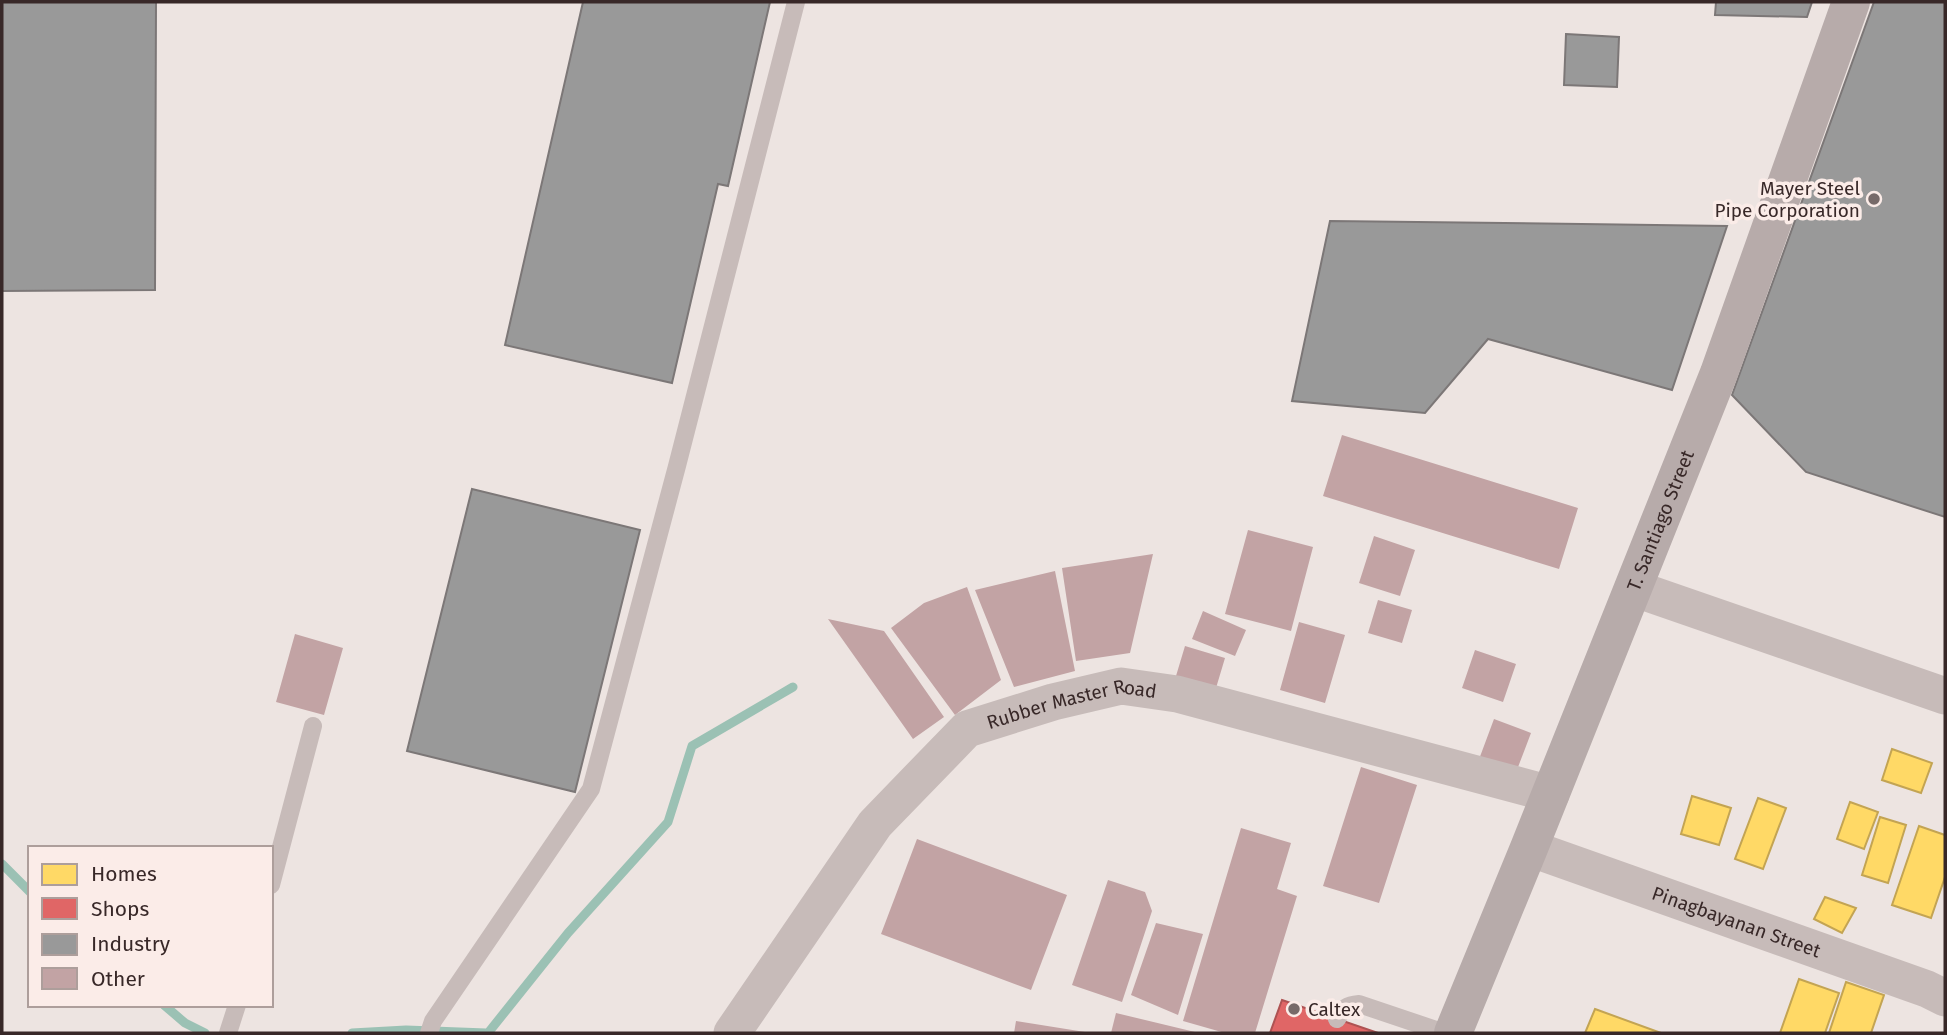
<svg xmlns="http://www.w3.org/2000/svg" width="1947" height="1035" viewBox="0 0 1947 1035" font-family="'Fira Sans',sans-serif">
<rect width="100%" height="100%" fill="#ede4e1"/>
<path fill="#ffd966" stroke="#c3a453" stroke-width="2" d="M1892,749L1932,763L1921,793L1882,780Z
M1692,796L1731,808L1719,845L1681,834Z
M1758,798L1786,808L1763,869L1735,859Z
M1850,802L1878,812L1864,849L1837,839Z
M1880,817L1906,825L1888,883L1862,875Z
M1919,826L1945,835V877L1931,918L1892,905Z
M1825,897L1856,908L1842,933L1814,919Z
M1799,979L1839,993L1825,1033H1780Z
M1846,982L1884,995L1871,1033H1829Z
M1595,1009L1661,1033H1585Z"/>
<path fill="#e06666" stroke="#ae5353" stroke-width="2" d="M1282,1000L1378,1033H1270Z"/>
<path fill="#999" stroke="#7c7777" stroke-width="2" d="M2,2H156L155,290L2,291Z
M583,2H770L728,186L718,184L672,383L505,345Z
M1716,2H1812L1807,17L1715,15Z
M1874,2H1945V517L1806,472L1732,395Z
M1566,34L1619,37L1617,87L1564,85Z
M1330,221L1582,224L1727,226L1672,390L1488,339L1425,413L1292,401Z
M472,489L640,530L575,792L407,751Z"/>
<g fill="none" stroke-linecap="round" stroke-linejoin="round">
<path stroke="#9bc1b4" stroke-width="9" d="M2,864L30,892
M164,1005L185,1023L205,1033
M352,1033L406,1030L486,1033
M488,1033L568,933L668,822L692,746L793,687"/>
</g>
<path fill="#c2a3a4" d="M1342,435L1578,508L1559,569L1323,496Z
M1248,530L1313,547L1291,631L1225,614Z
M1374,536L1415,550L1400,596L1359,583Z
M1153,554L1130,653L1076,661L1062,568Z
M1055,571L1075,671L1014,687L975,590Z
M967,587L1001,680L955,715L891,628L924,603Z
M1378,600L1412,610L1402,643L1368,633Z
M1203,611L1246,630L1235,656L1192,639Z
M828,619L884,631L944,717L913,739Z
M1299,622L1345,635L1325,703L1280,690Z
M295,634L343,648L324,715L276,702Z
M1185,646L1225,658L1216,688L1176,676Z
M1475,650L1516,664L1503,702L1462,688Z
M1494,719L1531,733L1515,775L1478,762Z
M1361,767L1417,785L1379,903L1323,886Z
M1241,828L1291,843L1277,889L1297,896L1255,1033H1225L1183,1021Z
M917,839L1067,895L1031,990L881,934Z
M1108,880L1145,892L1152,911L1122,1002L1072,985Z
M1156,923L1203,934L1178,1015L1131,995Z
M1116,1013L1195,1032V1033H1111Z
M1016,1021L1085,1032V1033H1014Z"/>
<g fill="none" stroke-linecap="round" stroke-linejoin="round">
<path stroke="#c7bbb9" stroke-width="18" d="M271,885L313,726
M1337,1019C1343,1008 1347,1005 1359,1004L1445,1033
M228,1033L237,1005
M429,1033L433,1021L591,789L677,466L796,2"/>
<g stroke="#c7bbb9" stroke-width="37">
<path d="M1633,588L1945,696"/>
<path id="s1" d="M1529,848L1927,989L1945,998"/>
<path id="s2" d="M732,1033L875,824L967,729L1053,702L1121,686L1177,694L1551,794"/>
</g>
<path stroke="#b7abaa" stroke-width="38" id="s3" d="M1453,1033L1529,848L1719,373L1851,2"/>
</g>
<g fill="#776a69" stroke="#fbece8" stroke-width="2.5">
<circle cx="1874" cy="199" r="7"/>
<circle cx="1294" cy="1009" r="7"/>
</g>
<g text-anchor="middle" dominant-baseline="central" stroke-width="7" stroke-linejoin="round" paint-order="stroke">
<g font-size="19" fill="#382828" stroke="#fbece8" text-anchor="end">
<text x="1860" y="188">Mayer Steel<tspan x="1860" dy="22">Pipe Corporation</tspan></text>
<text x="1308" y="1009" text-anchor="start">Caltex</text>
</g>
<g font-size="19" fill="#382828" stroke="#fbece8">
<text stroke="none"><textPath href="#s3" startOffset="553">T. Santiago Street</textPath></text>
<text stroke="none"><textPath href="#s2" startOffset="494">Rubber Master Road</textPath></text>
<text stroke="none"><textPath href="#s1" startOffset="220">Pinagbayanan Street</textPath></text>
</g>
</g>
<rect width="1947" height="1035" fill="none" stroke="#382828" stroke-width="7"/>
<rect x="28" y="846" width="245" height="161" fill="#fbece8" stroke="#ad9e9b" stroke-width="2"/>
<rect x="42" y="864" width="35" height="21" fill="#ffd966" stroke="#ad9e9b" stroke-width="2"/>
<text x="91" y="881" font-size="21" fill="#382828">Homes</text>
<rect x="42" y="898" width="35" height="21" fill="#e06666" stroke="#ad9e9b" stroke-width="2"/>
<text x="91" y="916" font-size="21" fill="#382828">Shops</text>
<rect x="42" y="934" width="35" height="21" fill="#999999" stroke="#ad9e9b" stroke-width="2"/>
<text x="91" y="951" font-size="21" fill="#382828">Industry</text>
<rect x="42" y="968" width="35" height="21" fill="#c2a3a4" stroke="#ad9e9b" stroke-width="2"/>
<text x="91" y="986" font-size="21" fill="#382828">Other</text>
</svg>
